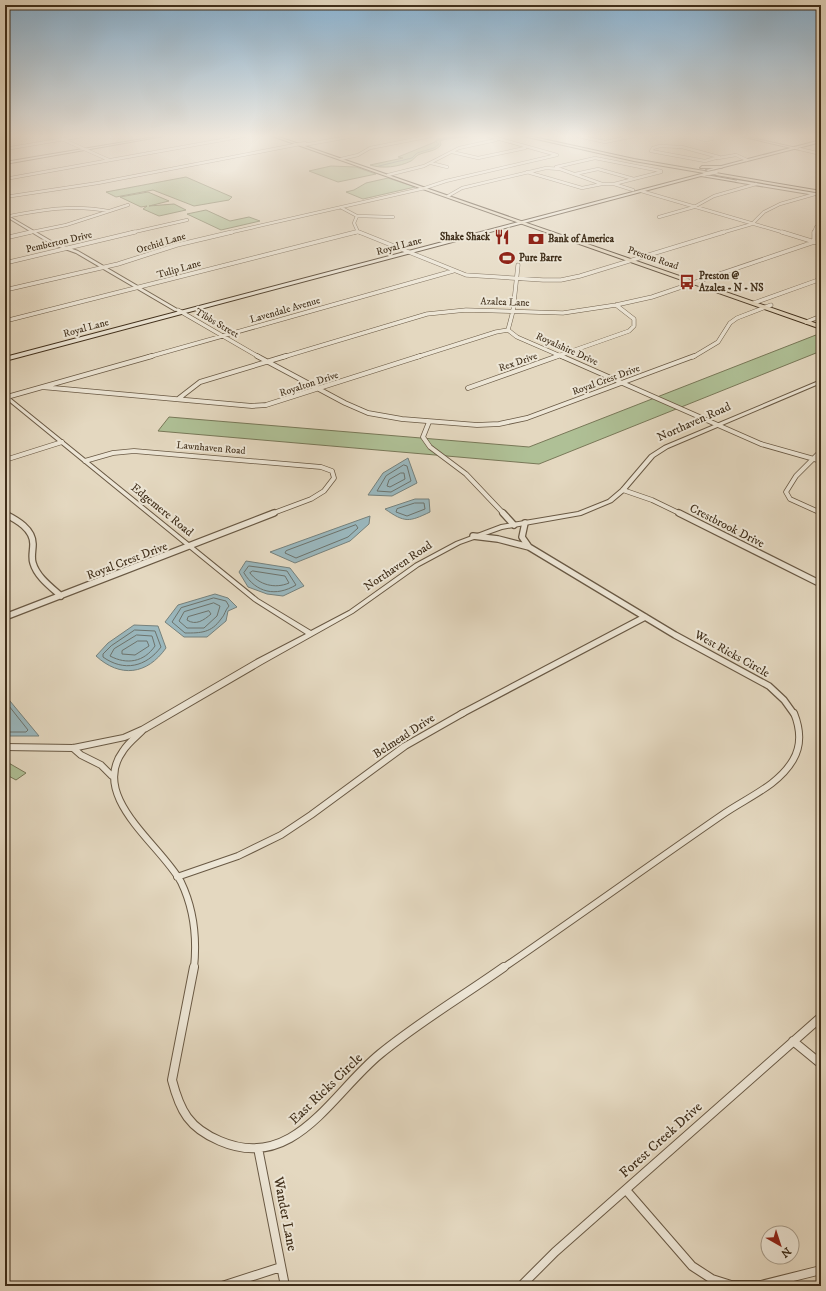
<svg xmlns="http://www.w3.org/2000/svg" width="826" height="1291" viewBox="0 0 826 1291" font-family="'IM FELL DW Pica',serif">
<rect width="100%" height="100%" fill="#e4d8c0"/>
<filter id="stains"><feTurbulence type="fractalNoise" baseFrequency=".005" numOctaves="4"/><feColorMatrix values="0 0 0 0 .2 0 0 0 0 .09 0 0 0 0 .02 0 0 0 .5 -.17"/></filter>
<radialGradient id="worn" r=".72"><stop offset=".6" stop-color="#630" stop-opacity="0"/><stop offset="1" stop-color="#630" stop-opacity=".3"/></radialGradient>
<path fill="#afc096" stroke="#787858" d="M456,136H480L449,138L440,141L441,145C435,152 426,151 418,155C415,157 413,160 411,161C399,167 382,169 370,165L403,158L398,157L435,142L437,139Z
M331,166L356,167L376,174L338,182L309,171Z
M186,177L232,197L229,200L194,206L153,190L116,197L106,192Z
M388,178L415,187L363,199L346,192L354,190L366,183Z
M148,192L169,201L149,206L174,204L186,210L159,216L143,209L147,206L141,207L120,197Z
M206,210L230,221L249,217L260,221L221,230L187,214Z
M821,333V351L539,464L158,431L169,417L529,447Z
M7,762L26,773L16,780L5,774V763Z"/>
<path fill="#9ab7bd" stroke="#76817c" d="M408,458L417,483L392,496L368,495L383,473Z
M415,499H429L430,512C409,522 405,523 385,509Z
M370,516L369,524L350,541L295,563L270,552Z
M246,561L290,568L304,586L283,596L267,594L248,587L239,572Z
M215,594L228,598L237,607L228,611L226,621L207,637H184L165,622L178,605Z
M134,625L158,626L166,648C147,675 120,678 96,656L108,643Z
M5,695L39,736H5Z"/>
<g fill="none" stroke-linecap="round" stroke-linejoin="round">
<path stroke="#6d736c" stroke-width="1" d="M404,465L407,466L411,481L391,492L377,491L386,476Z
M401,473H404L405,479L390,487L387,486L389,480Z
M415,503H424L425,509L407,516L396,512L397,509Z
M356,525L358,528L348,537L296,558L285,553L286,551Z
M249,566L287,571L296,585C276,597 256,593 244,573Z
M253,571L285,576L289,583C275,589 259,585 250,573Z
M214,598L226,601L229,606C225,610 225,615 221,619C211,633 201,633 185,633L172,622L181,608Z
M214,603L220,606L217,616L204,628H187L179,621L184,612Z
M209,611L211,614C204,620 196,626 187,620L188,617Z
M135,630L155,631L161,647C146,667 124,672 103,657V654L111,646Z
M137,635L152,636L155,646C144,662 127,665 110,656L114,649Z
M138,641H147L149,646L135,655L122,654V651Z
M5,701L28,730L26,732H5"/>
<path stroke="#76817c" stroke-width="1" d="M379,166L412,158L417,153L434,148L439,144L436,142L438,140L475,136"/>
<defs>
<path id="minor-far5" d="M55,136L109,160
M578,136L605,142L634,136
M701,137L712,139L705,140L698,138Z
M303,145L354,136
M660,146L682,147L719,157L705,161L651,151L653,148Z
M5,149L82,136
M800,149L821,154
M452,152L478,158L525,148
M718,158L736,155L747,160
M341,159L358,155L370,148L431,136
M431,163L447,167
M556,167L595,158L661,171
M527,172L582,188L602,184
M575,174L598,169L634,179
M388,175L424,166L459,148L496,140
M5,179L244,136
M614,184L661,172
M641,191L785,233
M448,196L462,188L546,168L560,169L602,184H614L633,190
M5,197L98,183L305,143
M342,208L357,216L354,223L358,232L361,233
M357,216L393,217
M5,217C39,210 73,204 108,211
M659,217L694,207L714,196L756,184
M27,233L66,225L128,205
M130,233L187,220
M228,233L425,188L446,181L557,155L489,136
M353,233L358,232
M721,233L752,224L764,212L780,204L815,194
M814,233L816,227L821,223"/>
<path id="minor-far4" d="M359,232L466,275L543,280H561L580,276L724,232
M782,232L821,244
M5,238L31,232
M5,263L135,232
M5,290L118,264L177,245L232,232
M754,303L821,279
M178,310L259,357
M5,321L356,232
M806,322L821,316
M508,330L517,337L563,357
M508,330L513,311L518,265
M148,357L453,271
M283,357L427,314L466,310L563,313L616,305L652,297L814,242V232
M417,357L496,332L508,330
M555,357L629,331L634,326V319L616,305
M693,357L718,342L730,323L737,318L771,305"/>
<path id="minor-far3" d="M257,356L345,403L368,413L402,419L477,425L499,424L527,418L694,356
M561,356L761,444L821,461
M42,387L252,406L266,405L420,356
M468,388L558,356
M7,397L152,356
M178,399L200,382L286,356
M429,422L423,437L430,447L466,474L504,514
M821,451L796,476L786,492L790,499L821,513
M5,460L62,442
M85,461L113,453L134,451L321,467L332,471L334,478L324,491L311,499L271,514
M623,490L652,500L681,514"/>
<path id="minor-far2" d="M503,513L514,525
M679,513L821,584
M5,514C17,520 33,529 33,544C33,551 31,557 33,563C37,577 51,587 61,596
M525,523L522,537L529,547
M473,536L498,539L529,547L675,635L769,686L784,700L794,714
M5,617L274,513
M461,714L645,617"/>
<path id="minor-far1" d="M142,731C136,737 128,743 123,751C89,797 161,845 181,882C194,909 197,939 194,968
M73,748L81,755L101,765L112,776
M177,877L238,856L281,835L311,815L405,746L463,713
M503,968C576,918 648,866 722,815C746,798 778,786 793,760C802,745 800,728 794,713"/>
<path id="minor" d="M194,967L172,1080C180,1111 189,1128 220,1141C294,1173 332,1093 380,1054C419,1022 463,996 504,967
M793,1041L821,1064
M258,1148L285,1286
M626,1190L692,1266L712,1279L731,1285H761L821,1270
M222,1286L281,1267
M521,1286L555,1252L821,1017"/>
<path id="tertiary" d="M161,136H164L5,164V162Z
M740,136H743L801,149L800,150Z
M737,180L821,194V196L736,182Z
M5,214L53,242L78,251L179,310L175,311L76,253L51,244L5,216Z
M821,380V383L668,448L654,457L625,491L612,502L581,515L502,529L460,544L419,566L353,613L262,664L147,731L125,740L73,751L5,750V744L73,745L123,735L141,727L256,660L306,634L254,601L5,398V394L258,599L311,631L349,611L415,564L456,542L501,525L578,512L608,500L621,489L650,455L664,446Z"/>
<path id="secondary" d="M821,140V142L708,171L706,170Z
M705,173L707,174L706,175L739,181L737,182L701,176L5,361V357Z"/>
<path id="primary" d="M272,136H276L821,325V329Z"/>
<path id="motorway" d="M523,136H529L634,159L821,191V193L634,161Z
M702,166H721L723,167L721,168H700Z"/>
</defs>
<use href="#minor-far5" stroke="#695944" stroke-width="3.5"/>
<use href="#minor-far4" stroke="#695944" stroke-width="4.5"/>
<use href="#minor-far3" stroke="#695944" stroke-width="5.5"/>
<use href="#minor-far2" stroke="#695944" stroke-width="8"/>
<use href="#minor-far1" stroke="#695944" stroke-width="8"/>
<use href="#minor" stroke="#695944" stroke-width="10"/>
<use href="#tertiary" stroke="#695944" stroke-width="2"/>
<use href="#secondary" stroke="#402f1b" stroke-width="2"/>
<use href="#primary" stroke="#402f1b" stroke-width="2"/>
<use href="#motorway" stroke="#402f1b" stroke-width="2"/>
<use href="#minor-far5" stroke="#ede6d6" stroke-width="2.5"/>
<use href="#minor-far4" stroke="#ede6d6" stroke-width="3.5"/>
<use href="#minor-far3" stroke="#ede6d6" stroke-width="4"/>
<use href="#minor-far2" stroke="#ede6d6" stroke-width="5.5"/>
<use href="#minor-far1" stroke="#ede6d6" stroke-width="6"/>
<use href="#minor" stroke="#ede6d6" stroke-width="8"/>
<use href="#tertiary" fill="#ede6d6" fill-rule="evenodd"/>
<use href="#secondary" fill="#ede6d6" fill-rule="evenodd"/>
<use href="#primary" fill="#e4d8c0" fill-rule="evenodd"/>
<use href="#motorway" fill="#e4d8c0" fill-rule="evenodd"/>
<defs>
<path id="secondary-bridge" d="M705,174L716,172"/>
</defs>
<use href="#secondary-bridge" stroke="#402f1b" stroke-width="4.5" stroke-linecap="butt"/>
<use href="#secondary-bridge" stroke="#ede6d6" stroke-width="3.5"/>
</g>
<linearGradient id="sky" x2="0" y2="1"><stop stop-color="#89b5d7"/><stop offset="0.43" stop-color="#f3ede3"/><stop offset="1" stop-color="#f3ede3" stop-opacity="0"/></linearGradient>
<rect width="826" height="316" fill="url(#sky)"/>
<defs>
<symbol id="restaurant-bare" viewBox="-9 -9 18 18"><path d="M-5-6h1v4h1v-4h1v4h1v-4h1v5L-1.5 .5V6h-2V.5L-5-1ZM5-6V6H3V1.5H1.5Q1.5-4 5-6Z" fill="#8f2418" stroke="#ede6d6" stroke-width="2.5" paint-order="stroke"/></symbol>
<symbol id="bank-bare" viewBox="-9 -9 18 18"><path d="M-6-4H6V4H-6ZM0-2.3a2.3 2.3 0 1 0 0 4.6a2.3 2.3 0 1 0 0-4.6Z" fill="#8f2418" stroke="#ede6d6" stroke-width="2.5" paint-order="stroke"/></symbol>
<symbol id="stadium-bare" viewBox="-9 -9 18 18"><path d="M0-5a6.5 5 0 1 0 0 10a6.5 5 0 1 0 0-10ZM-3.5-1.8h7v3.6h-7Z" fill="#8f2418" stroke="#ede6d6" stroke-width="2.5" paint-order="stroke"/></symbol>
<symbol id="bus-bare" viewBox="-9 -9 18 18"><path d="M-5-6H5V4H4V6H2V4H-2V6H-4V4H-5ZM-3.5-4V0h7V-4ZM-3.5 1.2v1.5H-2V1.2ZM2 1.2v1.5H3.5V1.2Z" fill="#8f2418" stroke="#ede6d6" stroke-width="2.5" paint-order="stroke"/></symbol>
</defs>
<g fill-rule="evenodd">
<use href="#restaurant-bare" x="491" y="226" width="22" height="22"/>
<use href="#bank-bare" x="525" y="228" width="22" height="22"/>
<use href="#stadium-bare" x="496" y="247" width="22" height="22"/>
<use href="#bus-bare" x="676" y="271" width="22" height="22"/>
</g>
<g text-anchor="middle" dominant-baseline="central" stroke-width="4" stroke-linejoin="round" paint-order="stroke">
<g font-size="10" font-weight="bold" fill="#402f1b" stroke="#ede6d6" text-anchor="start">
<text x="490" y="237" text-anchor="end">Shake Shack</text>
<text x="548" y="239">Bank of America</text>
<text x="519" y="258">Pure Barre</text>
<text x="699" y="276">Preston @<tspan x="699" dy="12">Azalea - N - NS</tspan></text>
</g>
<g font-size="10" fill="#402f1b" stroke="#ede6d6">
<text transform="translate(59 242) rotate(-13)">Pemberton Drive</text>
<text transform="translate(161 243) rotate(-17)">Orchid Lane</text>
<text transform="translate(399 246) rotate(-15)">Royal Lane</text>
<text transform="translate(653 258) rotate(19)">Preston Road</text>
<text transform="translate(179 269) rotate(-16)">Tulip Lane</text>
<text transform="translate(505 302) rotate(2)">Azalea Lane</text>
<text transform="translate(285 310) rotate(-16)">Lavendale Avenue</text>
<text transform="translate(217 323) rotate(30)">Tibbs Street</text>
<text transform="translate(86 328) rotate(-15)">Royal Lane</text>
<text transform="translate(567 349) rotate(24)">Royalshire Drive</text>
<text transform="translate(518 362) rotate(-19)">Rex Drive</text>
<text transform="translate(606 380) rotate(-20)">Royal Crest Drive</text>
<text transform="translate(309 384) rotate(-18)">Royalton Drive</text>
<text transform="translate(211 448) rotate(5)">Lawnhaven Road</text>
</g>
<g font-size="12" fill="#402f1b" stroke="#ede6d6">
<text transform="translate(694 422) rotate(-24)">Northaven Road</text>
<text transform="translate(162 510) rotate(39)">Edgemere Road</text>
<text transform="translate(727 526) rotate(27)">Crestbrook Drive</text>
<text transform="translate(127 561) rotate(-21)">Royal Crest Drive</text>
<text transform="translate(398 566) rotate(-34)">Northaven Road</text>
<text transform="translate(732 654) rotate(29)">West Ricks Circle</text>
<text transform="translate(404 736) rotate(-33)">Belmead Drive</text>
</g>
<g font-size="14" fill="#402f1b" stroke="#ede6d6">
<text transform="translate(326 1089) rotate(-44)">East Ricks Circle</text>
<text transform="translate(661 1140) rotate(-42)">Forest Creek Drive</text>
<text transform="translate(285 1214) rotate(79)">Wander Lane</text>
</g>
</g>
<rect width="826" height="1291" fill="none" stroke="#e4d8c0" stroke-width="20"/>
<rect x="6" y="6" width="814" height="1279" fill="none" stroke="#402f1b" stroke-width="2"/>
<rect x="10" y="10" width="806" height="1271" fill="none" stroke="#402f1b"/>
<g transform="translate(780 1245) rotate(141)"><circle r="19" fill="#ede6d6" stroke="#a89d8b"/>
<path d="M0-3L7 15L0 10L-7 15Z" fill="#8f2418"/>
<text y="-6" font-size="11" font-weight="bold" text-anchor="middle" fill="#402f1b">N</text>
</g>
<rect width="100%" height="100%" filter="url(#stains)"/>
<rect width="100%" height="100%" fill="url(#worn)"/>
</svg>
